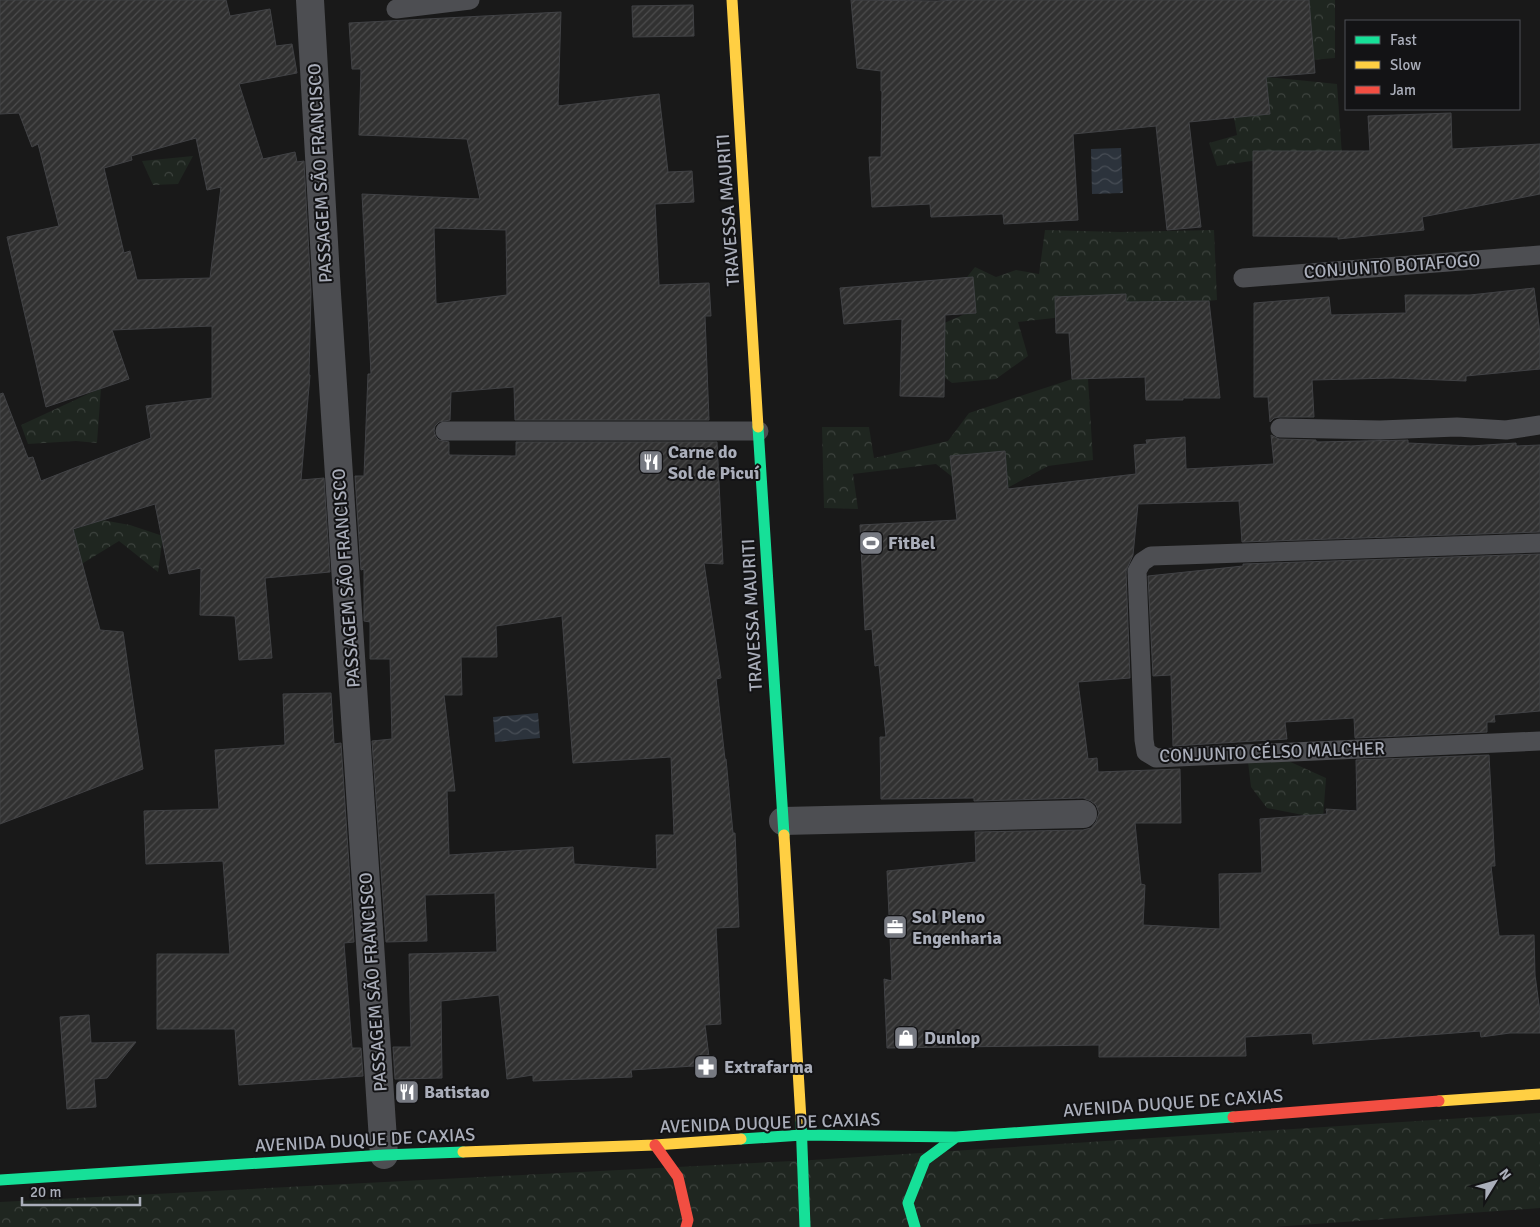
<svg xmlns="http://www.w3.org/2000/svg" width="1540" height="1227" viewBox="0 0 1540 1227" font-family="Signika,sans-serif">
<defs>
<pattern id="forest-crowns" width="20" height="18" patternUnits="userSpaceOnUse" patternTransform="scale(1.25)"><rect width="20" height="18" fill="#1f2620"/><path d="M2 6a3 3 0 1 1 6 0M12 15a3 3 0 1 1 6 0" fill="none" stroke="#3d433e"/></pattern>
<pattern id="water-waves" width="16" height="10" patternUnits="userSpaceOnUse" patternTransform="scale(1.25)"><rect width="16" height="10" fill="#2c333c"/><path d="M0 5q4-4 8 0t8 0" fill="none" stroke="#484e56"/></pattern>
<pattern id="building-hatch" width="6" height="6" patternUnits="userSpaceOnUse" patternTransform="scale(1.25)"><rect width="6" height="6" fill="#313131"/><path d="M-1 1l2-2M0 6l6-6M5 7l2-2" fill="none" stroke="#4c4c4d"/></pattern>
</defs>
<rect width="100%" height="100%" fill="#191919"/>
<path fill="url(#forest-crowns)" d="M1273,0H1335V58L1264,64Z
M1248,75L1337,84L1342,155L1319,151L1217,166L1209,143L1237,135L1234,118Z
M193,156L178,184L153,185L142,161Z
M1045,230L1120,232L1214,230L1217,300L1018,322L1028,356L996,379L952,383L944,377L945,340L942,324L965,314L976,313L967,277L975,267L996,277L1016,270L1039,274Z
M1072,379H1088L1093,460L1048,466L983,501L936,464L853,474L858,509L824,508L822,427H869L874,458L948,441L969,413Z
M101,388L97,443L76,441L28,444L21,425Z
M102,520L130,525L163,536L158,572L119,541L67,573L49,538Z
M1284,759L1326,778L1323,819L1267,808L1251,787L1248,762Z
M1540,1113V1208L1273,1227H0V1202L812,1160Z"/>
<path fill="url(#water-waves)" d="M1121,148L1123,193L1092,194L1091,149Z
M538,713L540,738L495,742L493,717Z"/>
<path fill="url(#building-hatch)" stroke="#414245" fill-rule="evenodd" d="M0,0H226L230,16L270,9L276,46L292,44L297,73L239,84L263,159L295,152L297,162L304,161L311,292L309,375H310L301,480L324,478L330,572L265,578L272,658L239,660L235,616L200,615L201,568L169,574L155,504L73,529L100,630L123,632L143,769L0,824V394L3,393L28,458L33,457L41,481L151,438L146,406L212,398V326L112,330L129,379L46,407L7,237L59,226L38,144L32,147L19,113L0,114ZM196,138L207,190L221,187L210,278L137,280L130,251L124,253L104,168L132,160L131,156Z
M851,0L937,1L958,0H1309L1315,73L1266,77L1270,114L1189,122L1201,227L1167,230L1156,126L1073,134L1078,220L1004,224L1003,214L931,217L930,204L872,207L869,157H881L882,91H881V71L857,68Z
M693,5L694,36L633,37L632,6Z
M561,12L558,106L659,94L668,172L692,171L694,202L655,204L659,285L709,283L711,316H705L709,420H515L514,387L451,392L450,420L439,422L435,426L434,431L436,437L439,440L449,442V455L516,456V442H717L723,564L704,563L721,678L716,679L725,759H726L733,833H735L739,927L716,928L721,1024L705,1025L710,1065L631,1070L632,1077L533,1081V1075L507,1079L499,995L441,1001L442,1078L395,1079L393,1047H411L409,954L497,952L495,893L425,895L427,941L386,942L372,741L392,739L390,659H370V622L364,621V569L361,570L355,476H364L368,374H371L362,194L480,199L467,139L359,135L361,69H352L349,23ZM434,228L506,230L507,295L436,304ZM562,616L573,763L671,757L674,835H656L657,869L574,864L573,847L449,855L447,791H455L444,695H462L461,657H497L496,626Z
M1451,113L1452,149L1540,144V194L1422,217L1424,230L1338,239V237L1253,236V151H1370L1368,116Z
M973,277L976,313L945,315L944,397L900,396L902,319L844,324L840,288Z
M1534,288L1540,333V369L1466,376V381L1393,378L1312,380L1314,417H1280L1274,418L1270,422L1268,397H1254V303L1329,297L1331,315L1406,313L1405,295H1470Z
M1126,294V302L1209,301L1220,398H1183V400H1146L1145,377L1072,379L1069,333H1056L1055,297Z
M1271,435L1279,439L1316,440V442L1408,440V443L1471,446L1516,443V446L1540,445V532L1242,542L1239,501L1138,504L1133,555L1126,571L1130,678L1078,682L1088,759L1097,758L1098,772L1180,769L1181,823H1135L1141,884L1145,885L1143,925L1220,929L1219,874L1262,873L1260,819L1327,814L1326,809L1357,811L1356,760L1489,755L1495,866H1491L1499,936L1534,935L1535,975L1540,1012V1033H1510L1481,1037L1480,1031L1313,1044L1312,1033L1245,1037L1246,1056L1099,1057V1045L887,1048L884,979L892,981L887,871L976,862L975,832L1083,830L1091,828L1096,822L1099,813L1096,805L1091,801L1083,798L974,801V798L881,799L880,737H886L879,665L875,666L872,629L865,630L860,525L957,520L950,456L1005,451L1008,489L1136,474L1134,445L1147,444L1146,440L1185,437L1186,469L1274,464Z
M1540,554V711L1494,715L1495,722H1487V732L1355,738L1354,718L1285,722L1287,739L1173,746L1171,675L1153,676L1148,576L1243,566V564Z
M331,693L334,744L341,743L354,942L344,943L352,1048H361L363,1076L239,1085L235,1029H157V954H230L223,861L146,864L144,811L219,809L215,750L285,745L283,694Z
M89,1015L91,1043L136,1042L107,1078L94,1079L96,1107L67,1109L60,1017Z"/>
<g fill="none" stroke-linecap="round" stroke-linejoin="round">
<path stroke="#4d4e52" stroke-width="19" d="M396,9L470,0
M1243,278L1540,255
M1280,428L1380,430L1457,427L1506,430L1540,425
M445,431H759
M1540,543L1151,556L1142,562L1137,571L1144,740L1146,752L1156,758L1540,741"/>
<path stroke="#4d4e52" stroke-width="28" d="M310,0L327,294L384,1155
M783,821L1083,814"/>
<path stroke="#16e098" stroke-width="11" d="M758,427L784,835
M801,1120L805,1227
M741,1139L802,1135L956,1137L1233,1117
M0,1180L384,1155L463,1152
M915,1227L908,1203L925,1160L956,1137"/>
<path stroke="#ffcf43" stroke-width="11" d="M732,0L758,427
M784,835L801,1120
M1439,1101L1540,1094
M463,1152L655,1145L741,1139"/>
<path stroke="#f24e42" stroke-width="11" d="M1233,1117L1439,1101
M655,1145L678,1177L688,1220L686,1227"/>
</g>
<defs>
<symbol id="restaurant-square" viewBox="-11 -11 22 22"><rect x="-9" y="-9" width="18" height="18" rx="4" fill="#777a82" stroke="#131315"/><path d="M-5-6h1v4h1v-4h1v4h1v-4h1v5L-1.5 .5V6h-2V.5L-5-1ZM5-6V6H3V1.5H1.5Q1.5-4 5-6Z" fill="#fff"/></symbol>
<symbol id="stadium-square" viewBox="-11 -11 22 22"><rect x="-9" y="-9" width="18" height="18" rx="4" fill="#777a82" stroke="#131315"/><path d="M0-5a6.5 5 0 1 0 0 10a6.5 5 0 1 0 0-10ZM-3.5-1.8h7v3.6h-7Z" fill="#fff"/></symbol>
<symbol id="office-square" viewBox="-11 -11 22 22"><rect x="-9" y="-9" width="18" height="18" rx="4" fill="#777a82" stroke="#131315"/><path d="M-6-3h4V-5.5h4V-3h4V5H-6ZM-1-4.5V-3h2v-1.5ZM-6 0V1H6V0Z" fill="#fff"/></symbol>
<symbol id="shop-square" viewBox="-11 -11 22 22"><rect x="-9" y="-9" width="18" height="18" rx="4" fill="#777a82" stroke="#131315"/><path d="M-5-2.5h2.3a2.7 3.5 0 0 1 5.4 0H5L5.5 6h-11ZM-1.5-2.5h3a1.5 2.3 0 0 0-3 0Z" fill="#fff"/></symbol>
<symbol id="pharmacy-square" viewBox="-11 -11 22 22"><rect x="-9" y="-9" width="18" height="18" rx="4" fill="#777a82" stroke="#131315"/><path d="M-2-6h4v4h4v4h-4v4h-4v-4h-4v-4h4Z" fill="#fff"/></symbol>
</defs>
<g fill-rule="evenodd">
<use href="#restaurant-square" x="637" y="448" width="28" height="28"/>
<use href="#stadium-square" x="857" y="529" width="28" height="28"/>
<use href="#office-square" x="881" y="913" width="28" height="28"/>
<use href="#shop-square" x="892" y="1024" width="28" height="28"/>
<use href="#pharmacy-square" x="692" y="1053" width="28" height="28"/>
<use href="#restaurant-square" x="393" y="1078" width="28" height="28"/>
</g>
<g text-anchor="middle" dominant-baseline="central" stroke-width="4" stroke-linejoin="round" paint-order="stroke">
<g font-size="18" fill="#aaaeba" stroke="#131315">
<text transform="translate(320 173) rotate(-93)">PASSAGEM SÃO FRANCISCO</text>
<text transform="translate(728 210) rotate(-94)">TRAVESSA MAURITI</text>
<text transform="translate(1392 266) rotate(-4)">CONJUNTO BOTAFOGO</text>
<text transform="translate(346 578) rotate(-94)">PASSAGEM SÃO FRANCISCO</text>
<text transform="translate(752 615) rotate(-93)">TRAVESSA MAURITI</text>
<text transform="translate(1272 752) rotate(-2)">CONJUNTO CÉLSO MALCHER</text>
<text transform="translate(373 982) rotate(-94)">PASSAGEM SÃO FRANCISCO</text>
<text transform="translate(1173 1103) rotate(-4)">AVENIDA DUQUE DE CAXIAS</text>
<text transform="translate(770 1123) rotate(-2)">AVENIDA DUQUE DE CAXIAS</text>
<text transform="translate(365 1140) rotate(-3)">AVENIDA DUQUE DE CAXIAS</text>
</g>
<g font-size="18" font-weight="bold" fill="#aaaeba" stroke="#131315" text-anchor="start">
<text x="668" y="452">Carne do<tspan x="668" dy="21">Sol de Picuí</tspan></text>
<text x="888" y="543">FitBel</text>
<text x="912" y="917">Sol Pleno<tspan x="912" dy="21">Engenharia</tspan></text>
<text x="924" y="1038">Dunlop</text>
<text x="724" y="1067">Extrafarma</text>
<text x="424" y="1092">Batistao</text>
</g>
</g>
<rect x="1345" y="20" width="175" height="90" fill="#131315" stroke="#4f5157"/>
<rect x="1355" y="36" width="25" height="8" fill="#16e098" stroke="#4f5157"/>
<text x="1390" y="45" font-size="15" fill="#aaaeba">Fast</text>
<rect x="1355" y="61" width="25" height="8" fill="#ffcf43" stroke="#4f5157"/>
<text x="1390" y="70" font-size="15" fill="#aaaeba">Slow</text>
<rect x="1355" y="86" width="25" height="8" fill="#f24e42" stroke="#4f5157"/>
<text x="1390" y="95" font-size="15" fill="#aaaeba">Jam</text>
<g transform="translate(1495 1182) rotate(53)" stroke="#131315" stroke-width="4" paint-order="stroke">
<path d="M0-4L9 19L0 12L-9 19Z" fill="#aaaeba"/>
<text y="-8" font-size="14" font-weight="bold" text-anchor="middle" fill="#aaaeba">N</text>
</g>
<path d="M22 1197v8h118v-8" fill="none" stroke="#aaaeba" stroke-width="2.5"/>
<text x="30" y="1197" font-size="15" fill="#aaaeba" stroke="#131315" stroke-width="4" paint-order="stroke">20 m</text>
</svg>
